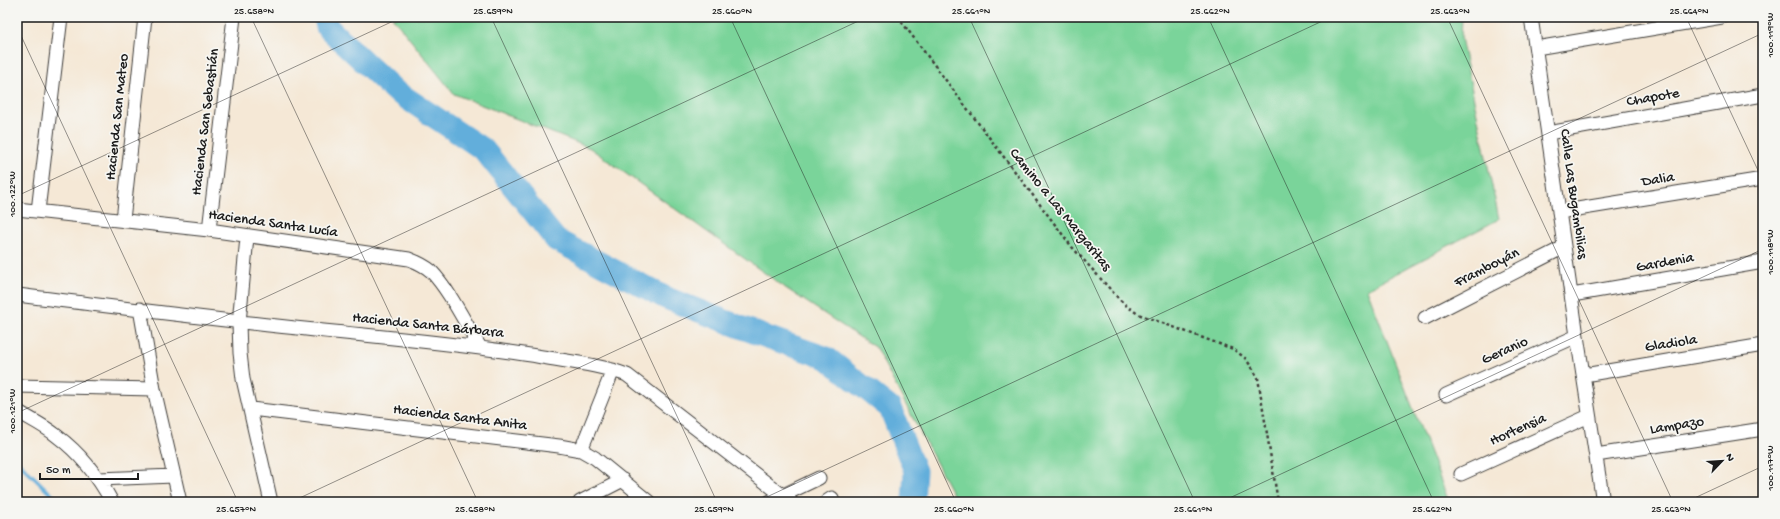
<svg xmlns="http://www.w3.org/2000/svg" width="1780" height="519" viewBox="0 0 1780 519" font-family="'Gochi Hand',sans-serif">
<rect width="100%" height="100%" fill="#f6f6f2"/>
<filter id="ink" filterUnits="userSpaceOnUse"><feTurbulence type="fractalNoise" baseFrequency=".025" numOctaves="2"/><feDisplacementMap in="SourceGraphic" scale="8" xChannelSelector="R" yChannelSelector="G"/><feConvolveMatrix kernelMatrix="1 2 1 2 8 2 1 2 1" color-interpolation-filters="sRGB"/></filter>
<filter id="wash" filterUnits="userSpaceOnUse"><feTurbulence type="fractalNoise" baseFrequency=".012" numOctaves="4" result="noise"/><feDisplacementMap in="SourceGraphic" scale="16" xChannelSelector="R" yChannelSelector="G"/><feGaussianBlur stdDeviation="0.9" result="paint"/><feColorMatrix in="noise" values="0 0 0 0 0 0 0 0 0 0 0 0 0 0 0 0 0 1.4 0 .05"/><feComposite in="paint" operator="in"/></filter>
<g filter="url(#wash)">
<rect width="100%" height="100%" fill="#f5e8d6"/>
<path fill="#7ad49a" stroke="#4b785b" d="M392,17H1462L1461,38L1499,219L1367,289L1449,502H957L876,348L787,289L590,148L454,94Z"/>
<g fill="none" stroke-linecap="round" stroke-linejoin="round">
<path stroke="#62aedb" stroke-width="4" d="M17,461L57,500V502"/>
<path stroke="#62aedb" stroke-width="23" d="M325,17L327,27L394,90L484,150L556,240L666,298L761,335L827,358L890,408L915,471L913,502"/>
</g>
</g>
<g filter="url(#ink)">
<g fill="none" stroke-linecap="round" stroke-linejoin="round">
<defs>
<path id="street" d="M1531,17L1577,336L1603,502
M1536,48L1722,17
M1548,133L1763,95
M17,209L209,230L409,259C417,262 424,265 431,271C450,291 465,323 480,347
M38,211L61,17
M1559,212L1763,179
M123,220L145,17
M209,230L234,17
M247,237L239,323L240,353L243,379L271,502
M17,295C133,309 248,324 364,335C424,341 483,347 542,357C571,362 600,365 627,375L791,502
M1572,295L1763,262
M140,309L154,389L180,502
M1425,318L1564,247
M1584,375L1763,345
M17,386L154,389
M1446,395L1577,336
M251,409L559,446L581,450L595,458L649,502
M17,411C30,419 45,426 57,436C81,454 98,476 112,502
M581,450L613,370
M1596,455L1763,429
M1461,474L1589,416
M99,479L174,476
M580,502L623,480
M769,502L819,478
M826,502L832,498"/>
</defs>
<use href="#street" stroke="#3d3b38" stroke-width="15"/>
<path stroke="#3d3b38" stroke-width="2.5" stroke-dasharray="3 3" stroke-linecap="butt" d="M898,17L1072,247L1119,299L1128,307L1138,314L1233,349L1245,358L1253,369L1258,378L1278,502"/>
<use href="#street" stroke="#fff" stroke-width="13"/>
</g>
</g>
<path fill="none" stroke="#1c1c1c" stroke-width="1" stroke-opacity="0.45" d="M251,17L478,502M491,17L717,502M730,17L956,502M969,17L1195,502M1208,17L1434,502M1447,17L1673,502M1686,17L1763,181M17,27L238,502M17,196L402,17M17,413L867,17M291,502L1331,17M756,502L1763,33M1221,502L1763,249M1686,502L1763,466"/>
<g text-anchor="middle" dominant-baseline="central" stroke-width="3.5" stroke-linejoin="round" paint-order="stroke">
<g font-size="15" fill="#1c1c1c" stroke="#f6f6f2">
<text transform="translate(1653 98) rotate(-10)">Chapote</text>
<text transform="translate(118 117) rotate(-84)">Hacienda San Mateo</text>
<text transform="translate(206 122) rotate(-83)">Hacienda San Sebastián</text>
<text transform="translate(1658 180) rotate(-9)">Dalia</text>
<text transform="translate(1573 194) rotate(82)">Calle Las Bugambilias</text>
<text transform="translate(1060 210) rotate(51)">Camino a Las Margaritas</text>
<text transform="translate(273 224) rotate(8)">Hacienda Santa Lucía</text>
<text transform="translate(1665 263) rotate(-10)">Gardenia</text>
<text transform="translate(1487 268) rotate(-27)">Framboyán</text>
<text transform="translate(428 326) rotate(6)">Hacienda Santa Bárbara</text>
<text transform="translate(1671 344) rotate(-9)">Gladiola</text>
<text transform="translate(1505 351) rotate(-24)">Geranio</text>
<text transform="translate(460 418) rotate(7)">Hacienda Santa Anita</text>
<text transform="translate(1677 426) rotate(-9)">Lampazo</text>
<text transform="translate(1518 430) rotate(-24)">Hortensia</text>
</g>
</g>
<rect width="1780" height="519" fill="none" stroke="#f6f6f2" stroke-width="44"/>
<g transform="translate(1722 461) rotate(65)" stroke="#f6f6f2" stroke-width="3" paint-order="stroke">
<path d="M0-3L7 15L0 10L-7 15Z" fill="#1c1c1c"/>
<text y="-6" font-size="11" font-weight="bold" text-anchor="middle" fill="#1c1c1c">N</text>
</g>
<path d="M40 473v6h98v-6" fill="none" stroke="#1c1c1c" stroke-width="2"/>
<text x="46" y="473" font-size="12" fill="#1c1c1c" stroke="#f6f6f2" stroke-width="3" paint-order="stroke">50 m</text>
<rect x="22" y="22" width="1736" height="475" fill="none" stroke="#1c1c1c" stroke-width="1.5"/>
<g font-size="10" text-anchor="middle" fill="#1c1c1c">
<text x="254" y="14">25.658°N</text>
<text x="493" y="14">25.659°N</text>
<text x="732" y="14">25.660°N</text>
<text x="971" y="14">25.661°N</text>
<text x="1210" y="14">25.662°N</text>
<text x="1450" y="14">25.663°N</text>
<text x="1689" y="14">25.664°N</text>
<text transform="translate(1769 35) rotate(-90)" y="4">100.119°W</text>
<text transform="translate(11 194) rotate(-90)" y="4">100.122°W</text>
<text transform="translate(1769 252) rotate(-90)" y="4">100.118°W</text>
<text transform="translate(11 411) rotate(-90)" y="4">100.121°W</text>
<text transform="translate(1769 468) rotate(-90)" y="4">100.117°W</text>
<text x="236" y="512">25.657°N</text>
<text x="475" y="512">25.658°N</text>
<text x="714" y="512">25.659°N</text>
<text x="954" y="512">25.660°N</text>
<text x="1193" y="512">25.661°N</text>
<text x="1432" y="512">25.662°N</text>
<text x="1671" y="512">25.663°N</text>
</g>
</svg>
